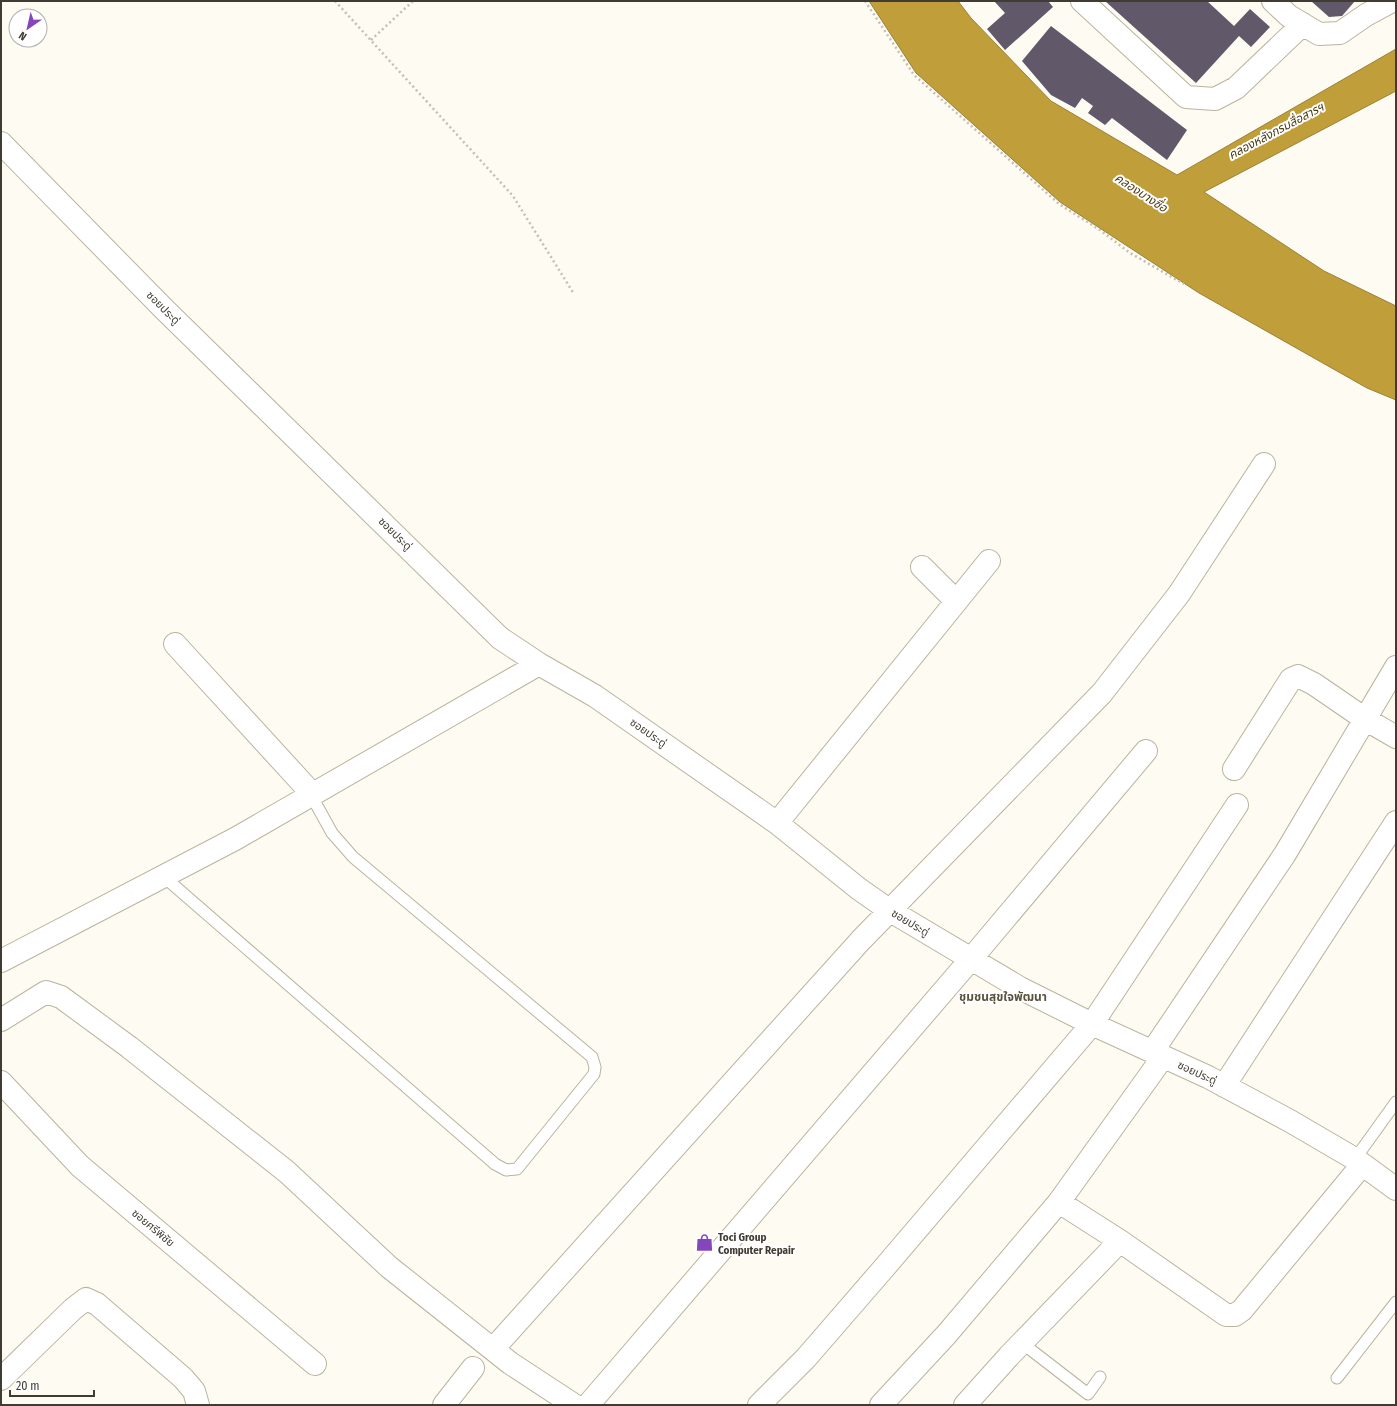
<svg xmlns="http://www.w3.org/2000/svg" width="1397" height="1406" viewBox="0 0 1397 1406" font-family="'Fira Sans Condensed','Noto Sans Thai',sans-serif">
<rect width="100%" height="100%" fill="#fefbf2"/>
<path fill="#c09e3a" stroke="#9a8138" d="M869,1H958L971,18L1051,101L1177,175L1396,49V91L1204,192L1324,271L1396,306V400L1367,388L1199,293L1060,202L916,73Z"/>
<path fill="#61586a" d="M994,1H1048L1053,7L1005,50L987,29L1005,13Z
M1105,1H1207L1234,26L1250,9L1270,27L1251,47L1239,36L1196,83Z
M1311,1H1355L1342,16L1329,17Z
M1051,26L1187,130L1167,160L1112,118L1105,125L1088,113L1093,106L1082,98L1075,108L1051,95L1022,61Z"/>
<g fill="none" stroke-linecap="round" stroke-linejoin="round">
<defs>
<path id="service" d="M163,876L495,1164L506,1170L517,1169L594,1074L595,1067L592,1057L353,857L332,833L311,795
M1355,1159L1396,1102
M1022,1343L1088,1394L1100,1377
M1337,1378L1396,1302"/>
<path id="minor" d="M1082,1L1186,97L1215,99L1236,88L1303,24
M1273,1L1289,16L1319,34L1340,33L1366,15L1392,1
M1,143L164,309L500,638L539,664L595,696L777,823L859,889L889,910L1020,988L1092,1024L1208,1077L1290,1121L1355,1159L1396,1189
M922,567L956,601
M175,644L305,786L311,795
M1234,769L1291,679L1298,676L1314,684L1365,719L1396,737
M777,823L989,561
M1,961L235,839L539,664
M1,1020L46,992L61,997L129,1047L287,1172L389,1267L510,1363L574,1405
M1152,1052L1285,854L1396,667
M1,1082L80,1166L315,1364
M1224,1086L1396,822
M1059,1202L1120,1241L1226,1315H1235L1242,1310L1362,1165
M493,1349L861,940L1102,693L1179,594L1264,464
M1,1379L73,1309L86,1299L97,1304L183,1378L194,1391L198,1405
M444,1405L473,1368
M588,1405L971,959L1146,751
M759,1405L806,1358L884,1268L1092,1024L1237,805
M881,1405L946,1335L1059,1202L1163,1057
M965,1405L1009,1356L1120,1241"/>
</defs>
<use href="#service" stroke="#bbb39e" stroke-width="13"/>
<use href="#minor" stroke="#bbb39e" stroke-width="24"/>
<path stroke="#c3bfb7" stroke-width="2.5" stroke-dasharray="2 3" stroke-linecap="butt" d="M335,1L513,196L574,294
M865,1L914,75L1059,204L1100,230L1130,253L1184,284
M371,40L413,1"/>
<use href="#service" stroke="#fff" stroke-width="11"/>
<use href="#minor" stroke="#fff" stroke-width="22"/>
</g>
<defs>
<symbol id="shop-bare" viewBox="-9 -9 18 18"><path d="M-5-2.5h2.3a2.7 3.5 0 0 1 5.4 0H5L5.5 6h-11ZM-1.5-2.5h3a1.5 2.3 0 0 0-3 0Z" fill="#8545bb" stroke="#fff" stroke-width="2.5" paint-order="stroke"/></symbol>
</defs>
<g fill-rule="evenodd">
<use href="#shop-bare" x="692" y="1230" width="25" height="25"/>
</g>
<g text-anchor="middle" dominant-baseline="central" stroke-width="4" stroke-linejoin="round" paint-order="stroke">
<g font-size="11" fill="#403c34" stroke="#fff">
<text transform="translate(163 308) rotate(45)">ซอยประดู่</text>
<text transform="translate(395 534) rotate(44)">ซอยประดู่</text>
<text transform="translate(648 733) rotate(35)">ซอยประดู่</text>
<text transform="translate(910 923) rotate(31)">ซอยประดู่</text>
<text transform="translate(1197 1073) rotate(25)">ซอยประดู่</text>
<text transform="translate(153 1228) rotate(40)">ซอยศรีพิชัย</text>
</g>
<g font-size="11" font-weight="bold" fill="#403c34" stroke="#fff" text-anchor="start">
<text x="718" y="1237">Toci Group<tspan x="718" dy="13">Computer Repair</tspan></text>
</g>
<g font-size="12" font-style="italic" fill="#4a3b12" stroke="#fff">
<text transform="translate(1276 131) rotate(-28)">คลองหลังกรมสื่อสารฯ</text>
<text transform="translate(1141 193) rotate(33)">คลองบางซื่อ</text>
</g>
<g font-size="12" font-weight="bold" fill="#595240" stroke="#fff">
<text x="1003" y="997">ชุมชนสุขใจพัฒนา</text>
</g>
</g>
<rect width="1397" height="1406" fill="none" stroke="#403c34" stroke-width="4"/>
<g transform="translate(28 28) rotate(214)"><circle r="19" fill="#ffffff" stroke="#b3b1ae"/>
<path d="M0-3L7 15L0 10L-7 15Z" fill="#8545bb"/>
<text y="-6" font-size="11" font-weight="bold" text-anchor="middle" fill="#403c34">N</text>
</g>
<path d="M10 1390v6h84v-6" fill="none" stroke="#403c34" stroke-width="2"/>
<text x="16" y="1390" font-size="12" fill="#403c34" stroke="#ffffff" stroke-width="3" paint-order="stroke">20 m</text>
</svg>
